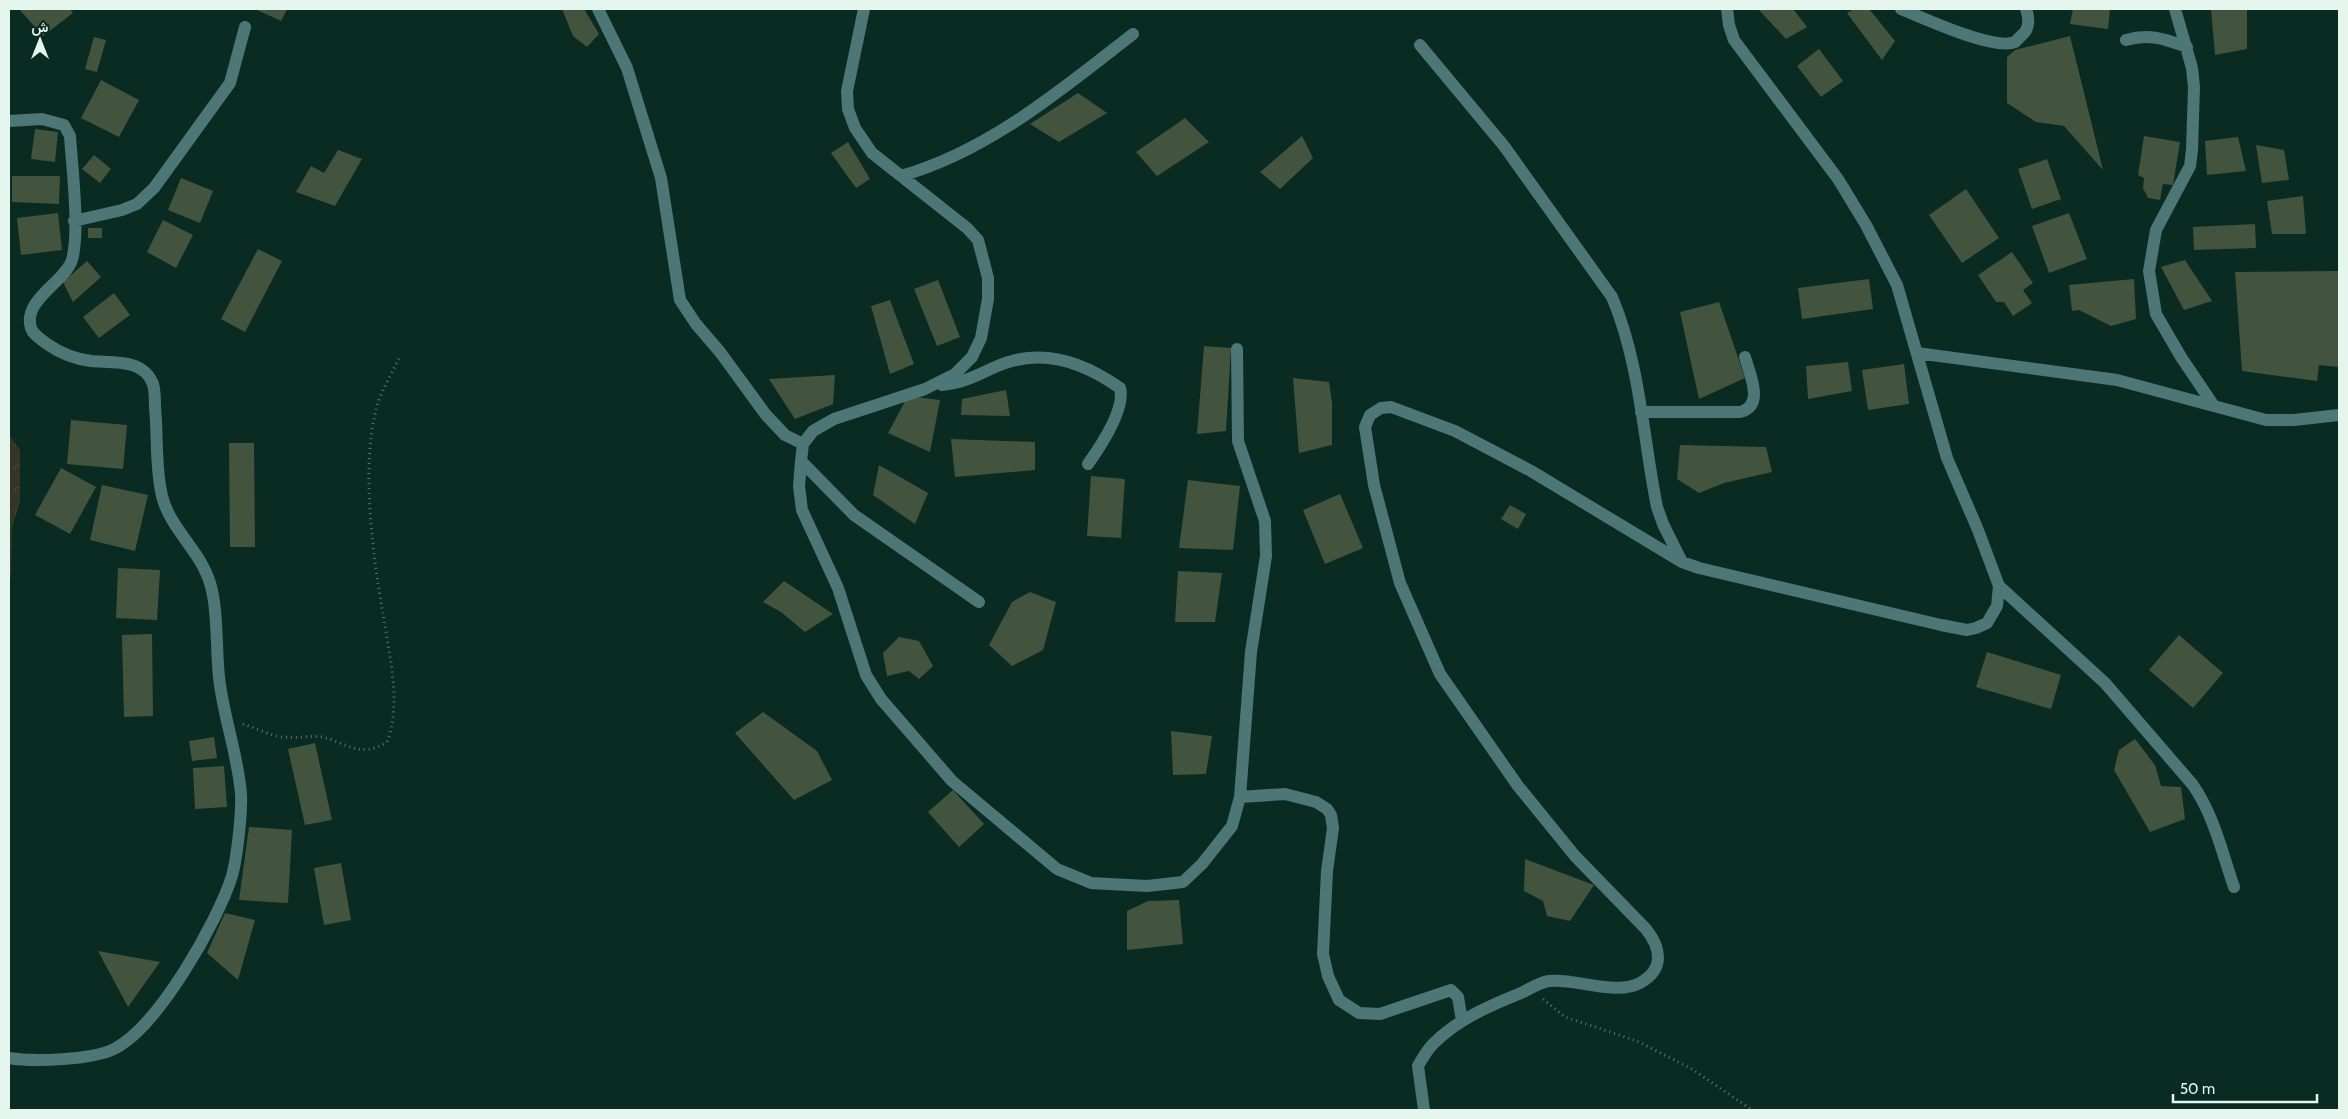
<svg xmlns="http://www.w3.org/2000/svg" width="2348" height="1119" viewBox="0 0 2348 1119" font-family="Cabin,Vazirmatn,sans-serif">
<defs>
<pattern id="forest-crowns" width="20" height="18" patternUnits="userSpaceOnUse" patternTransform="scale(1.25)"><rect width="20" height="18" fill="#343524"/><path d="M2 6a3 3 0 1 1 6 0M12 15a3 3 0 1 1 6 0" fill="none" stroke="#484939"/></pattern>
</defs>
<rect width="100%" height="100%" fill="#0a2b21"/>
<path fill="url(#forest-crowns)" d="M9,435L20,450V502L12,527L11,577L9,578Z"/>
<path fill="#42543d" d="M19,9H70L73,13L43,36Z
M255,9H287L281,21Z
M562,9H584L599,34L587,47L573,36Z
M1758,9H1793L1807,27L1786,39Z
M1854,9H1869L1895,41L1882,60L1847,13Z
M2073,9H2110L2108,29L2070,24Z
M2211,9L2247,10V49L2215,55Z
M2070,36L2103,170L2064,126L2036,122L2007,103V57L2015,50Z
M94,37L106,40L97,72L85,69Z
M1819,49L1843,81L1821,97L1797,66Z
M101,80L139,100L119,137L81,118Z
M1078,93L1107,113L1059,142L1030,124Z
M1185,118L1209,142L1157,176L1136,152Z
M35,129L58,132L55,162L31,159Z
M1302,136L1313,158L1280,189L1260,172Z
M2144,136L2180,142L2173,185L2163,184L2160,200L2148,198L2143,188L2144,178L2138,175Z
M2238,137L2246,171L2207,175L2205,141Z
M848,142L870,179L856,188L831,153Z
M2256,145L2284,150L2289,180L2262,183Z
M338,150L362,159L335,206L296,192L311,166L324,173Z
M94,155L111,169L100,183L82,169Z
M2047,159L2061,199L2032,209L2018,169Z
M12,176H60L59,204L12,202Z
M181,178L213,191L200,223L168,210Z
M1966,189L1999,238L1962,263L1929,215Z
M2303,196L2306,234H2272L2267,201Z
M58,213L62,250L21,255L17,218Z
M2069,213L2087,259L2049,273L2032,226Z
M163,220L193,235L176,268L147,252Z
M2255,224L2256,248L2194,250L2193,227Z
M88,228H102V238H88Z
M258,249L282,261L245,332L221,319Z
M2012,252L2033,283L2023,290L2032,303L2013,316L2004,302H1996L1978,275Z
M2185,260L2212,301L2184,310L2161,267Z
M87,261L101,277L73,302L63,282Z
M2339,271V367L2319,365L2317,381L2242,371L2235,272Z
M1869,279L1873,309L1802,319L1798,288Z
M2134,279L2136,319L2111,326L2079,310L2072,311L2069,285Z
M938,280L960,337L937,346L914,289Z
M114,293L130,315L99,338L83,317Z
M890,300L914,364L890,374L871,306Z
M1719,302L1745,378L1699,399L1680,312Z
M1204,346L1231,348L1226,431L1197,434Z
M1848,362L1852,391L1808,399L1806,366Z
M1904,364L1909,404L1868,410L1862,370Z
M835,375L833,404L795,419L769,379Z
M1293,378L1329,382L1332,403V445L1299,453Z
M1006,390L1010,416L961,415L962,399Z
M908,396L940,400L930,452L888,433Z
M71,420L127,425L123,469L67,464Z
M951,439L1035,442V470L955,477Z
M229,443H254L255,547H230Z
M1680,445L1766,447L1772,472L1724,483L1699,493L1677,479Z
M879,465L928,493L915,524L873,495Z
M61,468L96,487L70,534L35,515Z
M1091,476L1125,479L1121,538L1087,536Z
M1188,480L1240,486L1233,550L1179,548Z
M102,485L148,495L135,551L90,540Z
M1340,494L1363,548L1325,564L1303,510Z
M1510,505L1526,514L1518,529L1501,519Z
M118,568L160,570L157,620L116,618Z
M1178,571L1222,573L1215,622H1175Z
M784,581L833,614L805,632L781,612L763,602Z
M1030,592L1056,602L1043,650L1012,666L989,645L1012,602Z
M152,634L153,716L124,717L122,635Z
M2179,635L2223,673L2193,708L2149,670Z
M899,637L919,641L933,666L919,679L909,671L887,676L883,653Z
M1987,652L2061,675L2051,709L1976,687Z
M763,712L817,751L832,780L794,800L735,733Z
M1171,731L1212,736L1206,774L1173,775Z
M214,737L217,758L192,761L189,741Z
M2135,739L2155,765L2161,786L2181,787L2185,819L2150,832L2114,770L2119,750Z
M315,743L332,820L305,825L288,749Z
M224,766L227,807L195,809L193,768Z
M953,790L984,824L959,847L928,812Z
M249,827L292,830L288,903L239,900Z
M1525,859L1594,885L1570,921L1547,916L1543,901L1524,891Z
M341,863L351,920L324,925L314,868Z
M1179,900L1183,944L1127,950V911L1148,901Z
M225,913L255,920L238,980L207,953Z
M98,951L160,962L128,1007Z"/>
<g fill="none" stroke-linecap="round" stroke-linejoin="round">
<path stroke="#5a756c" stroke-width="3" stroke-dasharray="1 4" stroke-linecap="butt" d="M243,724C256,728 271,736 284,737C297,739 309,735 322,737C348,743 359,759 387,742C402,703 389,654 383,614C373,556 361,467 376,410C380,392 392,374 399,358
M1543,999L1565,1017L1637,1041L1692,1069L1752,1110"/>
<path stroke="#4d7677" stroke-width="12" d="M598,9L627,68L661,178L680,300L696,324L720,352L766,415L785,435L803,444
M864,9L847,91L848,109L855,128L872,153L967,228L978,240L988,278V299L981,338L972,357L955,374L925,389L834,419L813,431L803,444L801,461L799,486L802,510L838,588L866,675L881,699L952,781L1057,869L1091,883L1147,886L1183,882L1202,864L1232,826L1240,797L1251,652L1266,556L1265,521L1238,441L1237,349
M1901,9C1923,18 1994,51 2015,42C2017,40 2021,36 2023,34C2030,28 2029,17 2026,9
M2175,9L2192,68L2194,87L2192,150L2190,166L2156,230L2149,271L2156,314L2181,357L2214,406
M2126,40C2149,33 2165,39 2187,47
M1420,45L1504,146L1612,297C1640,363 1643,437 1657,507L1663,524L1682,562
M9,121L42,119L64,125L70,136C72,167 80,231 72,260C65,282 22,300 31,328C33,335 41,339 47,344C60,353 75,359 91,361C112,363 143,358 153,384C155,391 155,400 155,407C158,437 155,467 162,496C170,529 200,550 210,583C218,608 216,650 219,677C223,716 238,755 241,794C242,813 237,858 232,876C217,923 158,1027 114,1049C92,1060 33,1062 9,1058
M901,176C989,151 1062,89 1133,34
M74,221L122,210L137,204L154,188L230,83L245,27
M1917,353L2117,380L2266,420H2294L2339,415
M942,385C950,384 958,383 965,380C981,375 995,365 1012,361C1051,350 1089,366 1120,388C1126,409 1100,447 1088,464
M1641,412H1740C1765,406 1750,375 1745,357
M801,461L854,515L979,602
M1999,586L2105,683L2193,785C2214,816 2222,852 2234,887
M1240,797L1285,794L1316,802L1327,809L1331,815L1333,828L1327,871L1323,954L1328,976L1339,1000L1359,1013L1380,1014L1451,990L1458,997L1462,1021
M1424,1110L1418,1066C1422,1059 1427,1050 1433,1044C1458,1019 1489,1006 1521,993C1530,989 1540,982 1549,981C1575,978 1616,996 1640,983C1665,969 1661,948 1646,929L1575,856L1518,786L1440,674L1400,583L1374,485L1365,427L1370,415L1381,408L1391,407L1455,431L1531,471L1682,562L1699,568L1941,625L1967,630L1976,628L1987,623L1997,606L1999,586L1978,530L1947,458L1897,285L1866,225L1838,179L1734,40L1729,25L1727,9"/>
</g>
<rect width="2348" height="1119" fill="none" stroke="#e4f6ee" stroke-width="20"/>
<g transform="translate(40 40)" stroke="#0a2b21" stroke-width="4" paint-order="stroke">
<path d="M0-4L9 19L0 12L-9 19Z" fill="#e4f6ee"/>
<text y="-8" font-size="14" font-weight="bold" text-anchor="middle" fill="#e4f6ee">ش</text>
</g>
<path d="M2173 1094v8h144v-8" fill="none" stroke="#e4f6ee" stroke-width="2.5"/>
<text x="2180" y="1094" font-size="15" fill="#e4f6ee" stroke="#0a2b21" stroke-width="4" paint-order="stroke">50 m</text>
</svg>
